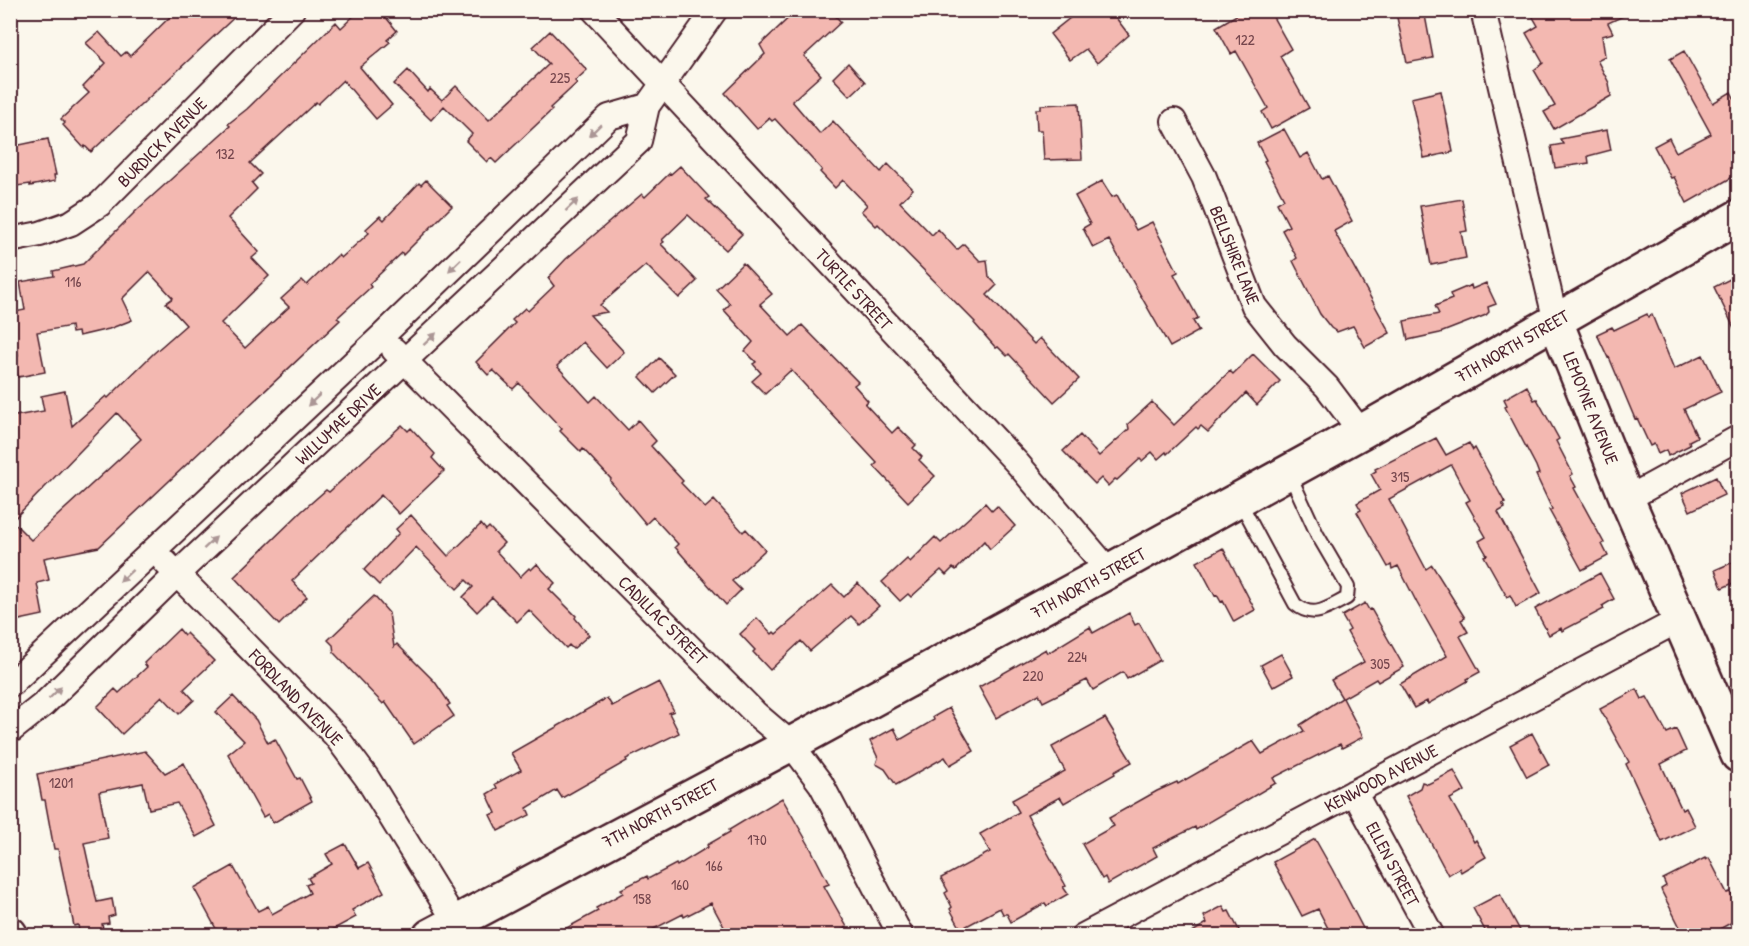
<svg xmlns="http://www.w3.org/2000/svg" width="1749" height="946" viewBox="0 0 1749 946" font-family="'Patrick Hand',sans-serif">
<rect width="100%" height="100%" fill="#fbf7ec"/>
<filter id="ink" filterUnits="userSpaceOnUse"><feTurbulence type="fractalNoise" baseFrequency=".0167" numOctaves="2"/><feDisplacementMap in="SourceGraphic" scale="12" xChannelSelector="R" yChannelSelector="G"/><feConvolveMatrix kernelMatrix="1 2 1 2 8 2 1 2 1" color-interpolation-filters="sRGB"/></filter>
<g filter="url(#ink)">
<path fill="#f3b8b1" stroke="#4a1f2b" stroke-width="1.5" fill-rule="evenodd" d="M177,10H242L91,152L85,146L84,148L63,125L65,123L61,119L89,93L83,87L106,63L86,43L99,32L121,56L126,52L130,56Z
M360,10H380L397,31L387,40L390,42L360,67L392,105L376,119L343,80L318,104L316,102L250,163L261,174L252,183L257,189L228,218L259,252L252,258L269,276L221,323L245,348L289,307L281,299L302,280L307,285L338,255L341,258L369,233L366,229L380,216L384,220L419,183L421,185L426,180L452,206L403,255L402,253L369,284L371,287L337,318L340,320L99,547L44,558L49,580L37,583L43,615L10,622V417L44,411L41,396L65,391L72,426L106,396L108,398L154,353L186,325L166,303L173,298L149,272L122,299L132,320L109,329L79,336L78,332L72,333L71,326L37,332L45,372L18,377L15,356L18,355L10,313L25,310L20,282L54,276L53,271L83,264L139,208L230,126L228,124L247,109L336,22L341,28ZM117,413L141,439L31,540L12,521Z
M797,10H830L841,22L804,56L821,75L792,101L820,134L833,121L881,172L888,164L913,189L900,202L932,235L938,229L957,250L964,244L980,261L987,260L989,277L997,285L987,295L1034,344L1040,338L1079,379L1054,402L1009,354L1007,356L998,347L996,348L974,323L975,322L878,224L876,226L861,211L867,205L843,180L835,188L820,172L822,170L775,119L772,121L769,118L757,129L725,93L765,54L760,45Z
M1080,10H1110L1129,35L1097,63L1086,49L1070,60L1050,34Z
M1245,10H1269L1291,49L1280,56L1309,108L1271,129L1262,112L1268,108L1236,51L1231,54L1216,27Z
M1410,10H1424L1433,58L1407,63L1396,13Z
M1529,10H1636L1608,23L1613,33L1602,36L1605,56L1597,60L1609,83L1611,96L1554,129L1544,112L1555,106L1534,70L1543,63L1526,33L1538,26Z
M550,31L587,70L575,81L577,83L550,108L552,110L496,163L491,158L487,162L466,141L472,134L444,106L431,120L394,84L408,70L428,92L430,89L442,100L456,86L489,120L549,64L533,47Z
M1684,51L1713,103L1731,92L1738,105V174L1687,203L1674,177L1671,178L1654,146L1669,138L1676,152L1711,134L1670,59Z
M848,63L865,82L850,96L833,78Z
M1441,91L1453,152L1424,158L1411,98Z
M1079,103L1082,159L1044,160L1042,130H1037L1036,109H1041V105Z
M1284,129L1300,158L1308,153L1322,179L1328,176L1352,221L1334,231L1390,333L1365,347L1353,326L1337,332L1331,328L1320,314L1293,261L1297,258L1282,230L1289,226L1277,203L1284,199L1264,161L1266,160L1257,143Z
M1607,130L1611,150L1588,156L1589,163L1555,168L1551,146L1563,144L1560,139Z
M48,139L56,175H54L55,181L30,186V184L10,187V147Z
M680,166L709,197L706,199L742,234L726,250L688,215L662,240L664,242L661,244L697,281L679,298L646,265L600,305L607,312L590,315L624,352L607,368L583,342L557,366L590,402L596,396L628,430L638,420L656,441L651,446L683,481L681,483L705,508L714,500L743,532L746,529L765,550L732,581L741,590L726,605L675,547L678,544L653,517L646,524L610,481L611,479L583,449L581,452L560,431L562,429L519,383L513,389L493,370L488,375L476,362L515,323L512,320L525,308L528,311L554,286L548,278L566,259L642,194L645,197L670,173L671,174Z
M1102,181L1112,197L1117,195L1136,230L1152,222L1178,272L1174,274L1198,318L1193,321L1199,331L1170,347L1109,240L1093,248L1083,228L1090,224L1075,196Z
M1462,199L1467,231L1461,232L1466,258L1431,265L1420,206Z
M743,263L772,294L760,304L790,336L802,325L858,382L854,385L868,401L865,404L892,433L898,427L916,445L913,448L922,457L919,460L935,476L908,502L874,466L877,463L791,370L765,394L752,381L761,373L753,364L756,362L745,351L753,342L724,310L730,304L716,289Z
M1738,275V336L1714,287Z
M1486,283L1496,304L1488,307L1489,312L1486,315L1440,333L1408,340L1404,321L1439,314L1435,306L1452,299L1450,294L1471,285L1472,289Z
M1647,314L1648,317L1652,315L1674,369L1703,355L1721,392L1684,409L1697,437L1689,441L1690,445L1668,456L1666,450L1658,454L1654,444L1650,446L1637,418L1635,419L1609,357L1608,358L1597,334L1612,327L1614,330Z
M1253,354L1280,381L1257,405L1246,393L1208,432L1201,426L1198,429L1196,427L1167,454L1166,452L1158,459L1152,452L1142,461L1140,459L1117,480L1115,479L1108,486L1101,478L1095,484L1063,451L1080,435L1099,456L1129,429L1128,424L1152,402L1174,425L1230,371L1233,374Z
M659,358L675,374L655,393L640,377Z
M1527,386L1534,400L1537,399L1559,439L1556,441L1573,474L1570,476L1576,487L1574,488L1604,543L1602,544L1608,556L1582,570L1549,510L1552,509L1536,475L1539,474L1536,466L1505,407L1507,405L1504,399Z
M402,425L408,431L411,428L435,454L432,458L444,471L399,514L381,495L292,581L307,597L279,625L234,577L302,511L326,490L329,492Z
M1436,438L1446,455L1469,443L1473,450L1475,448L1505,503L1502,504L1505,508L1498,512L1541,593L1516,607L1510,595L1507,597L1484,556L1487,555L1479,541L1486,537L1466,502L1470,500L1451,465L1389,499L1426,569L1432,565L1465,618L1461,620L1468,632L1460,636L1480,672L1467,679L1468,681L1428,704L1427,701L1414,708L1400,684L1447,656L1417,603L1398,566L1392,569L1391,565L1388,567L1357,512L1361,510L1357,503L1380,490L1371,474L1376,471L1375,469Z
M1716,477L1724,495L1690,511L1682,493Z
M985,503L992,511L997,506L1015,526L990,549L984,541L956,570L953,568L946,575L941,570L911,597L908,594L900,601L882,582L907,559L910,562L935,537L941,543Z
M411,515L448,556L481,524L486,530L489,527L504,543L496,551L520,577L529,568L531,570L537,564L555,583L549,589L576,616L575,618L589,635L573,649L569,645L566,648L529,610L517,622L492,597L477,612L463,597L473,587L466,580L457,589L416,547L379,585L364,570L399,533L396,529Z
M1223,548L1255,610L1234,622L1223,601L1221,602L1217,595L1215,596L1197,562Z
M1738,560V581L1722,588L1715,570Z
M1600,573L1614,599L1602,606L1604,609L1562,631L1561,628L1549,635L1535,609Z
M858,583L879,606L859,624L851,616L810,651L801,641L770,670L753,652L755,650L740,634L757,618L772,634L774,632L776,634L832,585L844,597Z
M374,596L389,613L394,647L397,644L435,682L450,704L447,706L454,716L414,744L385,702L383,704L334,653L333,645L328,640Z
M1365,603L1369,610L1371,609L1404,667L1378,682L1376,679L1343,698L1363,737L1342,748L1340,744L1273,778L1276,783L1196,830L1195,827L1153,848L1157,856L1108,884L1105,877L1102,879L1082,844L1114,826L1109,818L1157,791L1177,782L1178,784L1253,741L1262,754L1304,731L1300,725L1342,698L1331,680L1364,662L1347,632L1350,630L1342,616Z
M1129,613L1135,625L1139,623L1160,660L1127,679L1123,672L1093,690L1087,680L1043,702L1039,694L996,718L979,687L1046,649L1048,653L1090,627L1093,633Z
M179,629L184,635L186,633L214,661L184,689L194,700L179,714L162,696L122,734L97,707L115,689L119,693L147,667L144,663Z
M1281,654L1293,676L1273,687L1261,665Z
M659,682L674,711L669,713L679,733L626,759L627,761L562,798L557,790L527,808L530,815L498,831L490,815L496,813L487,794L497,788L495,784L521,770L511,753L607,698L612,706Z
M1637,689L1642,699L1647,697L1667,733L1676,729L1686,751L1661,764L1682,810L1686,808L1695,826L1662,842L1626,764L1629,762L1600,709Z
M233,696L256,720L268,743L275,739L297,779L300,778L312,801L273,823L268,814L263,817L228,754L244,741L216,712Z
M949,708L974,751L950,765L945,757L896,785L885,769L876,764L878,758L870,741L894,728L900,740L934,720L933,717Z
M1105,718L1132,762L1114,772L1115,774L1064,803L1060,797L1027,815L1066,886L1063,887L1068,894L1047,906L1045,903L1011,922L1007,914H1003L1000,908L961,929L950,909L952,907L945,893L948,891L941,878L990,852L980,834L1019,812L1012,800L1065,771L1052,747Z
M1532,733L1549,765L1527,777L1510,745Z
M145,751L165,773L184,763L216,826L196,837L177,803L149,809L143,783L99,792L108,838L84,843L97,902L112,899L115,915L108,917L109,923L102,924L104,936H80L78,925L74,926L58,849H54L45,800H42L37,774Z
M1454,771L1465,791L1450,799L1474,842L1476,840L1486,857L1461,872L1459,868L1448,875L1406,796L1420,788L1422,782L1428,784Z
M782,798L809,845L829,884L824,886L847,927L833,936H729L711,903L684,917L683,914L640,936H552L598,911L596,908L623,893L621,889L647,876L648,879L676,864L677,866L708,847L707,845L730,832L729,830Z
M1315,839L1332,869L1367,936H1332L1318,909L1302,916L1273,862Z
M345,844L359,868L368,863L384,892L352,910L356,917L321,936H220L194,888L233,866L258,911L268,906L272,914L310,893L306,885L311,883L308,878L332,864L326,854Z
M1705,858L1706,860L1709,858L1727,893L1730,892L1738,909V919L1707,936H1699L1695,929L1684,935L1662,892L1661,889L1666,886L1663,879Z
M1500,894L1523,936H1488L1473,908Z
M1223,906L1226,912L1229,911L1242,936H1186L1207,923L1204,916Z"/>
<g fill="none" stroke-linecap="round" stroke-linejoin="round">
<defs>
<path id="lane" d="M1239,500L1295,604C1314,620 1327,608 1347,598L1348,587L1317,534L1289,473"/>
<path id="street" d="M594,10L1018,464L1109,571
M1483,10L1556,322
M1174,121L1204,177L1254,306L1285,345L1327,387L1361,432
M10,240L40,234L71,223L100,204L292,10
M394,350L757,715L791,744L821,784L901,936
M1627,499L1738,438
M165,562L335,735L367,778L455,921
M10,685L381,337L609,117L647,106
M10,731L44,704L177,574L639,141L647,106L715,10
M1354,792L1432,936
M1083,936L1679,620"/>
<path id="secondary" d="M1556,322L1627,499L1738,755
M430,936L791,744L1109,571L1361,432L1738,217"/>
<path id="primary" d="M10,934L11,936"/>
</defs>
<use href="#lane" stroke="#4a1f2b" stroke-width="16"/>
<use href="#street" stroke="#4a1f2b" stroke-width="28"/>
<use href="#secondary" stroke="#4a1f2b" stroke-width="38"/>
<use href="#primary" stroke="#4a1f2b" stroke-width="38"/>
<use href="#lane" stroke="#fbf7ec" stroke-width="12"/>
<use href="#street" stroke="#fbf7ec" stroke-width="24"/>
<use href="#secondary" stroke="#fbf7ec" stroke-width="33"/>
<use href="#primary" stroke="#fbf7ec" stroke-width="33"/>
</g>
<defs><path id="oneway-solid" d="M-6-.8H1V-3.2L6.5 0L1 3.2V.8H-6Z" transform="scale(1.5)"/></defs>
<g fill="#ab9695">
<use href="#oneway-solid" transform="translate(595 130) rotate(136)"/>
<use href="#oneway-solid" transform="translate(572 205) rotate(-43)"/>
<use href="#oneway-solid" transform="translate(455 265) rotate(136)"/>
<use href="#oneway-solid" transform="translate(430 339) rotate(-43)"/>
<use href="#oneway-solid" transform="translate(314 400) rotate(137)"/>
<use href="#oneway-solid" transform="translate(210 543) rotate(-43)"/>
<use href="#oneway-solid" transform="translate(126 576) rotate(137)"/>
<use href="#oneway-solid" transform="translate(55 693) rotate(-44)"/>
</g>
</g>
<g text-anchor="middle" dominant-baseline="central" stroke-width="4.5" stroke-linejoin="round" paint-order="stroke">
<g font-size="15" fill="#74454c">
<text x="1245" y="39">122</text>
<text x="560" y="77">225</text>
<text x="225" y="153">132</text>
<text x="73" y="281">116</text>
<text x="1400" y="476">315</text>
<text x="1077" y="656">224</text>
<text x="1380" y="663">305</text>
<text x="1033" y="675">220</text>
<text x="61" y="782">1201</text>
<text x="757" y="839">170</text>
<text x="714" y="865">166</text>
<text x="680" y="884">160</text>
<text x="642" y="898">158</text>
</g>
<g font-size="18" fill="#4a1f2b" stroke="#fbf7ec">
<text transform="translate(162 142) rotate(-45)">BURDICK AVENUE</text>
<text transform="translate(1235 255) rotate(68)">BELLSHIRE LANE</text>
<text transform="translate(854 289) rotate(47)">TURTLE STREET</text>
<text transform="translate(1512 346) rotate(-30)">7TH NORTH STREET</text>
<text transform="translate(1591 408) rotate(68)">LEMOYNE AVENUE</text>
<text transform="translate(338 424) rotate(-43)">WILLUMAE DRIVE</text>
<text transform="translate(1088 583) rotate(-29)">7TH NORTH STREET</text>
<text transform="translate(663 620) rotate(45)">CADILLAC STREET</text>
<text transform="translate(296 697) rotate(46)">FORDLAND AVENUE</text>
<text transform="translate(1381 778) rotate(-28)">KENWOOD AVENUE</text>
<text transform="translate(660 813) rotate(-28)">7TH NORTH STREET</text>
<text transform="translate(1393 864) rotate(62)">ELLEN STREET</text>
</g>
</g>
<rect width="1749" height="946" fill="none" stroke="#fbf7ec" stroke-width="36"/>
<rect x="18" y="18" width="1713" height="910" fill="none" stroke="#4a1f2b" stroke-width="2" filter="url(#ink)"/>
</svg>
